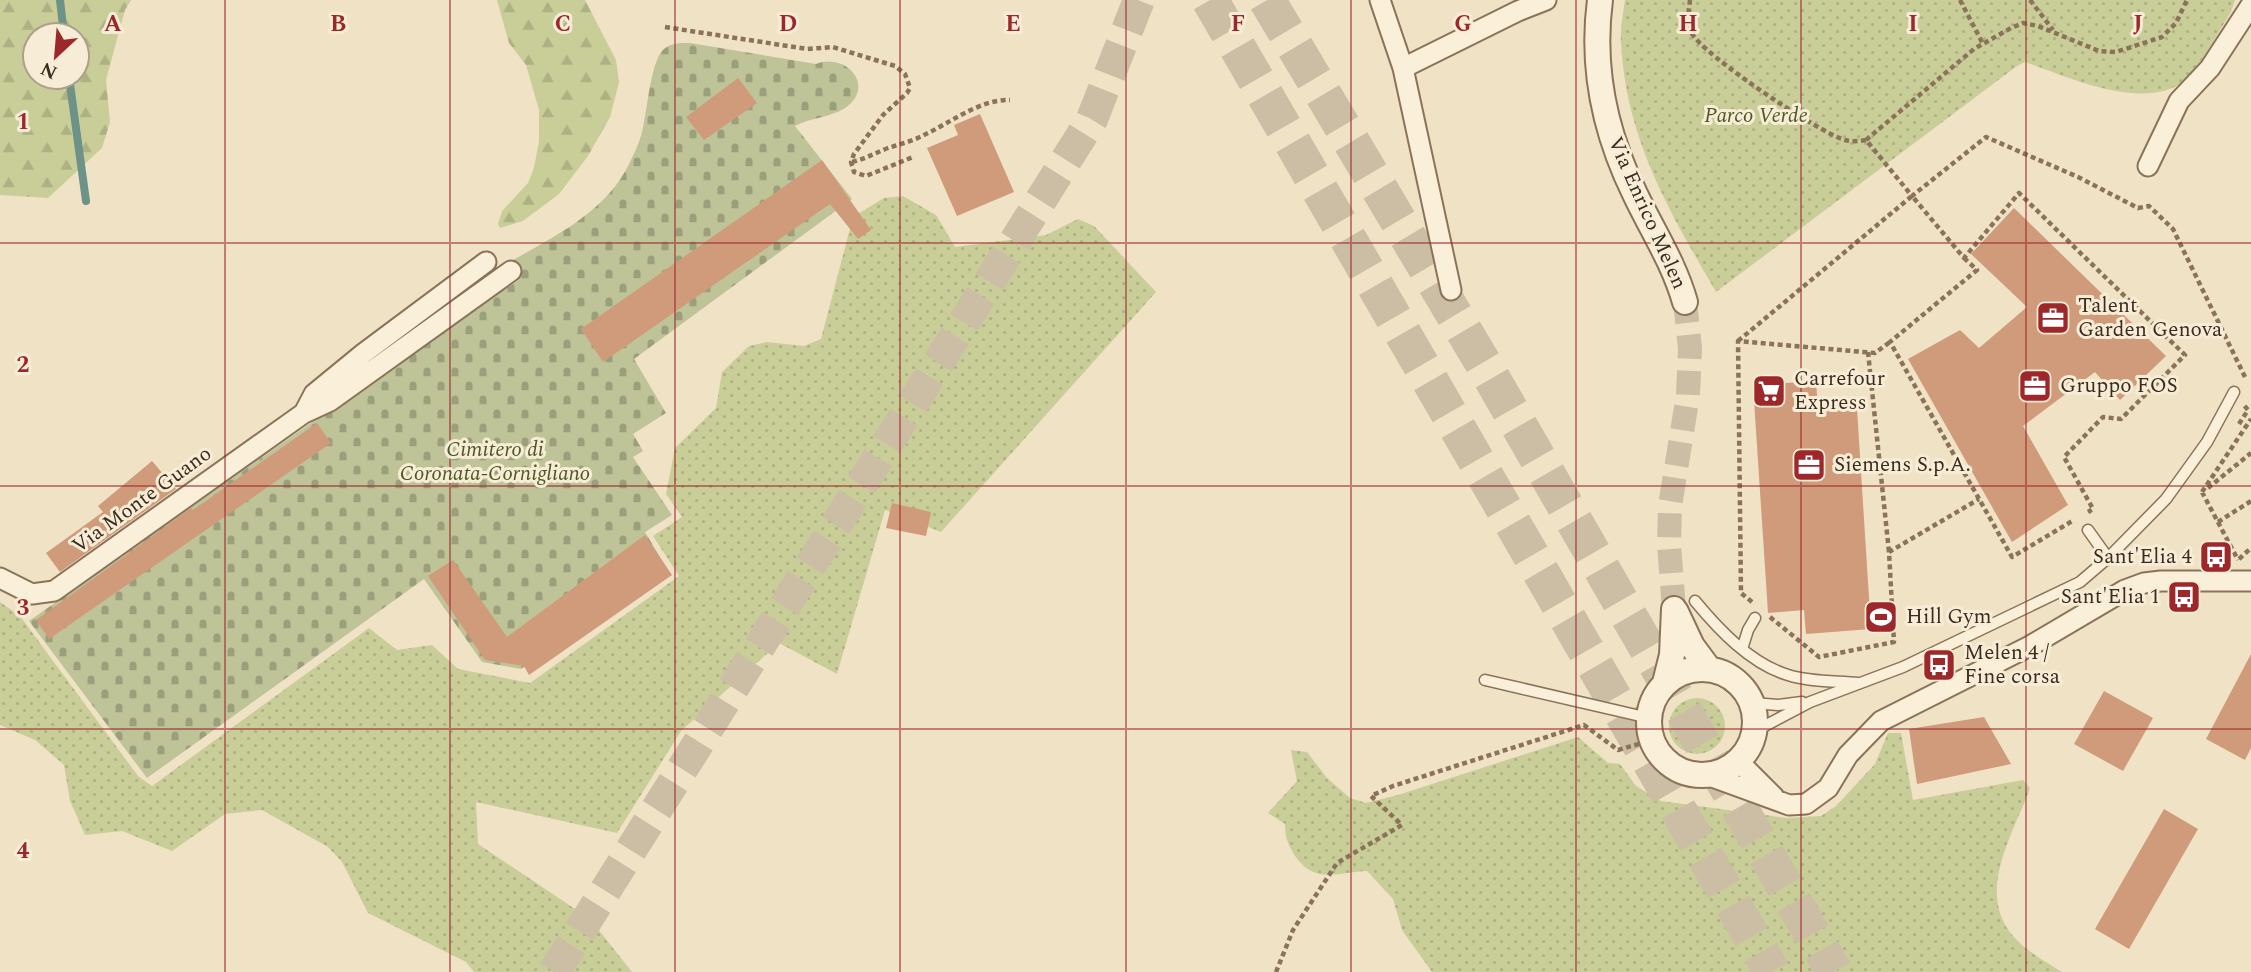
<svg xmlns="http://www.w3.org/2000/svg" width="2251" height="972" viewBox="0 0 2251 972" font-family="Spectral,serif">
<defs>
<pattern id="green-dots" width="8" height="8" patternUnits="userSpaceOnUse" patternTransform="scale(1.75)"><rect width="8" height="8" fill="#c9ce98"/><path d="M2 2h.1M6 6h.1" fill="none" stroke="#aeb183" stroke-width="1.8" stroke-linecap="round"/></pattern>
<pattern id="forest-firs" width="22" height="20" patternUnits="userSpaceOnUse" patternTransform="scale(1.75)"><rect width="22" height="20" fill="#c9ce98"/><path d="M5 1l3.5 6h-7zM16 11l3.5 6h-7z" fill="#aeb183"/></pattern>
<pattern id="cemetery-stones" width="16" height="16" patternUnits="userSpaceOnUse" patternTransform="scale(1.75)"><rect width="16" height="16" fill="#bfc398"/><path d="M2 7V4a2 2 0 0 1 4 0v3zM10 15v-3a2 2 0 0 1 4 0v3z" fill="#9c9f7b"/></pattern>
</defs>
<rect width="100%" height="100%" fill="#f0e2c5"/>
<path fill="url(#green-dots)" d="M1625,0H2235L2231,12C2222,26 2197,71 2186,80C2144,113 2069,77 2025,62L2017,66L1716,292C1669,211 1626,139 1621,43C1620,29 1623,14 1625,0Z
M903,196L936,215L955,247L1046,235L1078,219L1094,226L1156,292L941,532L885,510L837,674L779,643L681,731L617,833L476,802L478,844L590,919L632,972H474L466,962L368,913L342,862L328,847L262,810L225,814L172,851L122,831L85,835L70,801L64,765L35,740L0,725V602L20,616L138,776L152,786L369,628L397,650L432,645L458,669L530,683L679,576L653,536L682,517L666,494L675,448L716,408L722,372L749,346L767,342L804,346L821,339L853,217L884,198Z
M1669 726a28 28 0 1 1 56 0a28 28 0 1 1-56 0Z
M1888,733H1901L1913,800L2023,780L2030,788C2014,833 1975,892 2013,936C2026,951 2046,962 2062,972H1432L1402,930L1393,899L1367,871C1337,872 1315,885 1295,856C1288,844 1285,838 1285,824L1268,813L1297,781L1291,750L1307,752L1327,778L1350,798L1366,803L1398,795L1578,737L1608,763L1620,764L1636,786L1661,801L1787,818L1821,816L1836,806L1875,764Z"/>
<path fill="url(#forest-firs)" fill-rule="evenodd" d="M0,0H131L125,10L106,80L110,122L102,148L48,198L0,195ZM77,35V77H35V35Z
M497,0H585L616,60L619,82L610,117L588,156L559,194L523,221L500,228L498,224L502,211L528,183L534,168L539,141V110L526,65L509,43Z"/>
<path fill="url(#cemetery-stones)" d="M690,43L816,64C844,53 873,82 850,104C837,117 812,117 795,126L852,199L634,359L666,413L633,434L643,451L633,457L672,515L645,532L666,567L521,669L482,662L424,579L147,778L29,621L425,343L519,280L508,263C554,236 606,213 630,162C634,154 638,145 641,136C647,117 650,60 664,49C671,43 681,43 690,43Z"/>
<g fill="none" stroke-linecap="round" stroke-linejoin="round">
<path stroke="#6d9288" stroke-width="8" d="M60,0L64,35
M69,77L86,201"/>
</g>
<path fill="#cf9b7a" d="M738,78L757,103L704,140L686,117Z
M980,114L1014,192L957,216L927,148L958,135L954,125Z
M822,160L871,230L858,239L830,204L603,362L581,329Z
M2014,208L2166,356L2120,400L2095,372L2023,426L2068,505L2012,542L1908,359L1960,330L1979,348L2027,307L1971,254Z
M1816,381L1818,411L1857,409L1871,629L1806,634L1804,610L1768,613L1753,385Z
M317,423L331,443L49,639L36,620L191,508L193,510Z
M152,461L176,489L60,572L46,553L103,512L98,506Z
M892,503L931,512L926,536L886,528Z
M645,535L672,575L529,675L524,666L485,660L428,576L453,560L507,637Z
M2251,654V748L2245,760L2206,739Z
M2104,691L2153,718L2123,771L2074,744Z
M1984,717L2011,764L1917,784L1909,729Z
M2164,809L2198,829L2129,949L2095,929Z"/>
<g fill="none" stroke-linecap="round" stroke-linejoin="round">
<path stroke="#ccbea4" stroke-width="24" stroke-dasharray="24 12" stroke-linecap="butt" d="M1674,609L1669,545L1670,506L1688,395L1690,348L1685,302"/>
<path stroke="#ccbea4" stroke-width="32" stroke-dasharray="32 16" stroke-linecap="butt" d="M554,972L1092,119L1139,0"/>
<path stroke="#ccbea4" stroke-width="37" stroke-dasharray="37 18" stroke-linecap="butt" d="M1210,0L1772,972
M1267,0L1483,363L1834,972"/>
<defs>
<path id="service" d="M2088,530L2108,558
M1695,601C1719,630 1751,664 1788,675C1810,682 1835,681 1858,683
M1742,649L1748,630L1755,618
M1485,680L1649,718
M1753,703L1778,705L1802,702
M1755,731L1810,702L1903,667L2080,582L2108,558L2166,499L2207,442L2234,392"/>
<path id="minor" d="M1380,0L1403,68L1451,290
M1403,68L1518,11L1546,0
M2148,166L2179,101L2210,68L2251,5
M304,413L314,394L364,353L486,262
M0,578L32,594L54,591L304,413L330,401L511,271
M1739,762L1774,797
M1707,775L1789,805L1806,804L1828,788L1848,755L1881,721L2030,646L2125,590L2144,583L2161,581H2251"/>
<path id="tertiary" d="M1600,0C1591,68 1605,133 1635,194C1652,230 1674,263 1685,302
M1676,612L1692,646L1709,669
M1649 722a53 53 0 1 1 106 0a53 53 0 1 1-106 0Z
M1665,683L1672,655L1674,609"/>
</defs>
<use href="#service" stroke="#8b735a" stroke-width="13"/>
<use href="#minor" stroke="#8b735a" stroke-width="23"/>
<use href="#tertiary" stroke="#8b735a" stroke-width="28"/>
<path stroke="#8b735a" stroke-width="4.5" stroke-dasharray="5 3.5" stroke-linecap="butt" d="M1690,0C1689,10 1686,23 1691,32C1700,53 1821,134 1845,140C1852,142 1859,141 1866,140L1912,196L1986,137L2078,177L2138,208L2149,206L2173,229L2246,379
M1960,0L1983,44
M2030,0L2053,30
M665,27L807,49L833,47L895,66L905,74L910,88L907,93L883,115L854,154L851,162L854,172L866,176L913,157
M1866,140L1974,49L2011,28L2023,23L2038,26L2099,51L2116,52L2162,37L2176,23L2187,0
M852,162C865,159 875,153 888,148C900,144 913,141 924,135C950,123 980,99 1010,100
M1964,258L1977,270L1890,342L2012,557L2074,520
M1738,341L1912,196L1964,258L2019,193L2185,355L2121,419L2103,417L2064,457L2093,509L2088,512
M1868,352L1889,552
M2239,424L2248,410L2244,405
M2208,488L2251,453
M2202,492L2251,419
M2202,492L2238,560
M2218,522L2251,501
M2239,559L2251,548
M1752,602L1741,593L1738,341L1875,353L1890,342
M1770,617L1819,657L1894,642L1889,552L1979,499
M1276,972L1293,930L1337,863L1402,825L1371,796L1393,786L1584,725L1618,750L1652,740"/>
<use href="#service" stroke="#faefd9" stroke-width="10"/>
<use href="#minor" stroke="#faefd9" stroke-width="19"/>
<use href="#tertiary" stroke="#faefd9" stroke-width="24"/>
</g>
<path fill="none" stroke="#9c282c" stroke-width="2" stroke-opacity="0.55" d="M225,0V972M450,0V972M675,0V972M900,0V972M1126,0V972M1351,0V972M1576,0V972M1801,0V972M2026,0V972M0,243H2251M0,486H2251M0,729H2251"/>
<defs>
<symbol id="office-square" viewBox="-11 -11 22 22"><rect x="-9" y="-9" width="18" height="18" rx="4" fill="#9c282c" stroke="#f7ecd5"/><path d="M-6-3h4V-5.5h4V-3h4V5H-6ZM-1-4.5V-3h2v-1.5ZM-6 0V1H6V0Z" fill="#fff"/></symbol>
<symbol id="supermarket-square" viewBox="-11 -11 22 22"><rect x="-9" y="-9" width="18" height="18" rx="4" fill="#9c282c" stroke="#f7ecd5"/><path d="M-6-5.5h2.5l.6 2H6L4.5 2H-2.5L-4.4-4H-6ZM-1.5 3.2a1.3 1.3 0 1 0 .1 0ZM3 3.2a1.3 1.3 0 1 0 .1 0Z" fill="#fff"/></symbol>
<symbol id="bus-square" viewBox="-11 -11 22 22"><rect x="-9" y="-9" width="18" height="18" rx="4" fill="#9c282c" stroke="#f7ecd5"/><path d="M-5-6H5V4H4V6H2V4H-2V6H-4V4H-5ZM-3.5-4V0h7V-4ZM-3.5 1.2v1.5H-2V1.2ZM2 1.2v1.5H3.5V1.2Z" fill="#fff"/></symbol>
<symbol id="stadium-square" viewBox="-11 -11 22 22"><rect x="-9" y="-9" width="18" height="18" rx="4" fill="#9c282c" stroke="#f7ecd5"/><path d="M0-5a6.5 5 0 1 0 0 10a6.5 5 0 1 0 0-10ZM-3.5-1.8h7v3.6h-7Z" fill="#fff"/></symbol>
</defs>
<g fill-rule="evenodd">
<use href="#office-square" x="2034" y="299" width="38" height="38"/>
<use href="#office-square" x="2016" y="367" width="38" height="38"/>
<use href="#supermarket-square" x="1750" y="372" width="38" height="38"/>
<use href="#office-square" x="1790" y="446" width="38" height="38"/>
<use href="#bus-square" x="2197" y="538" width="38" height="38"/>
<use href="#bus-square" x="2165" y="578" width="38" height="38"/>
<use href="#stadium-square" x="1862" y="598" width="38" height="38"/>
<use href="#bus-square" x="1920" y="646" width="38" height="38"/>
</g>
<g text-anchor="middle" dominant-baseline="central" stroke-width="6" stroke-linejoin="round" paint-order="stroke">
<g font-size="21" font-style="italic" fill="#4d5825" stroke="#f7ecd5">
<text x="1756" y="116">Parco Verde</text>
<text x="495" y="450">Cimitero di<tspan x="495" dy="24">Coronata-Cornigliano</tspan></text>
</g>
<g font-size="21" fill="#3b2c1f" stroke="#f7ecd5">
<text transform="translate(1647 213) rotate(66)">Via Enrico Melen</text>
<text transform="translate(142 500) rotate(-36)">Via Monte Guano</text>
</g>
<g font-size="21" fill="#3b2c1f" stroke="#f7ecd5" text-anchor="start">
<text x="2078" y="306">Talent<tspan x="2078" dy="24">Garden Genova</tspan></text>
<text x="1794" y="379">Carrefour<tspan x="1794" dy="24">Express</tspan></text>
<text x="2060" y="386">Gruppo FOS</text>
<text x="1834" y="465">Siemens S.p.A.</text>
<text x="2192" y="557" text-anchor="end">Sant'Elia 4</text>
<text x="2160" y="597" text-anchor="end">Sant'Elia 1</text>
<text x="1906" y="617">Hill Gym</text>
<text x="1964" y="653">Melen 4 /<tspan x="1964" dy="24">Fine corsa</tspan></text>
</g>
</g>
<g font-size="23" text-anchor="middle" font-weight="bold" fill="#9c282c" stroke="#f7ecd5" stroke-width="6" stroke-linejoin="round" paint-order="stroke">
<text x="113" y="31">A</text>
<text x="338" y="31">B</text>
<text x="563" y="31">C</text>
<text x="788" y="31">D</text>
<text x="1013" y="31">E</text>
<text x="1238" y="31">F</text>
<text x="1463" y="31">G</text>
<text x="1688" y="31">H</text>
<text x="1913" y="31">I</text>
<text x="2138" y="31">J</text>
<text x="23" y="129">1</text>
<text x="23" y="372">2</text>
<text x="23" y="615">3</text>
<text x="23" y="858">4</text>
</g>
<g transform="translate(56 56) rotate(206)"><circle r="33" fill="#f7ecd5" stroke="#ac9f8c" stroke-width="2"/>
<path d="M0-5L12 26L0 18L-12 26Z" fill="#9c282c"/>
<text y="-10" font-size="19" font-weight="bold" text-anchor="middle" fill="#3b2c1f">N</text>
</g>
</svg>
